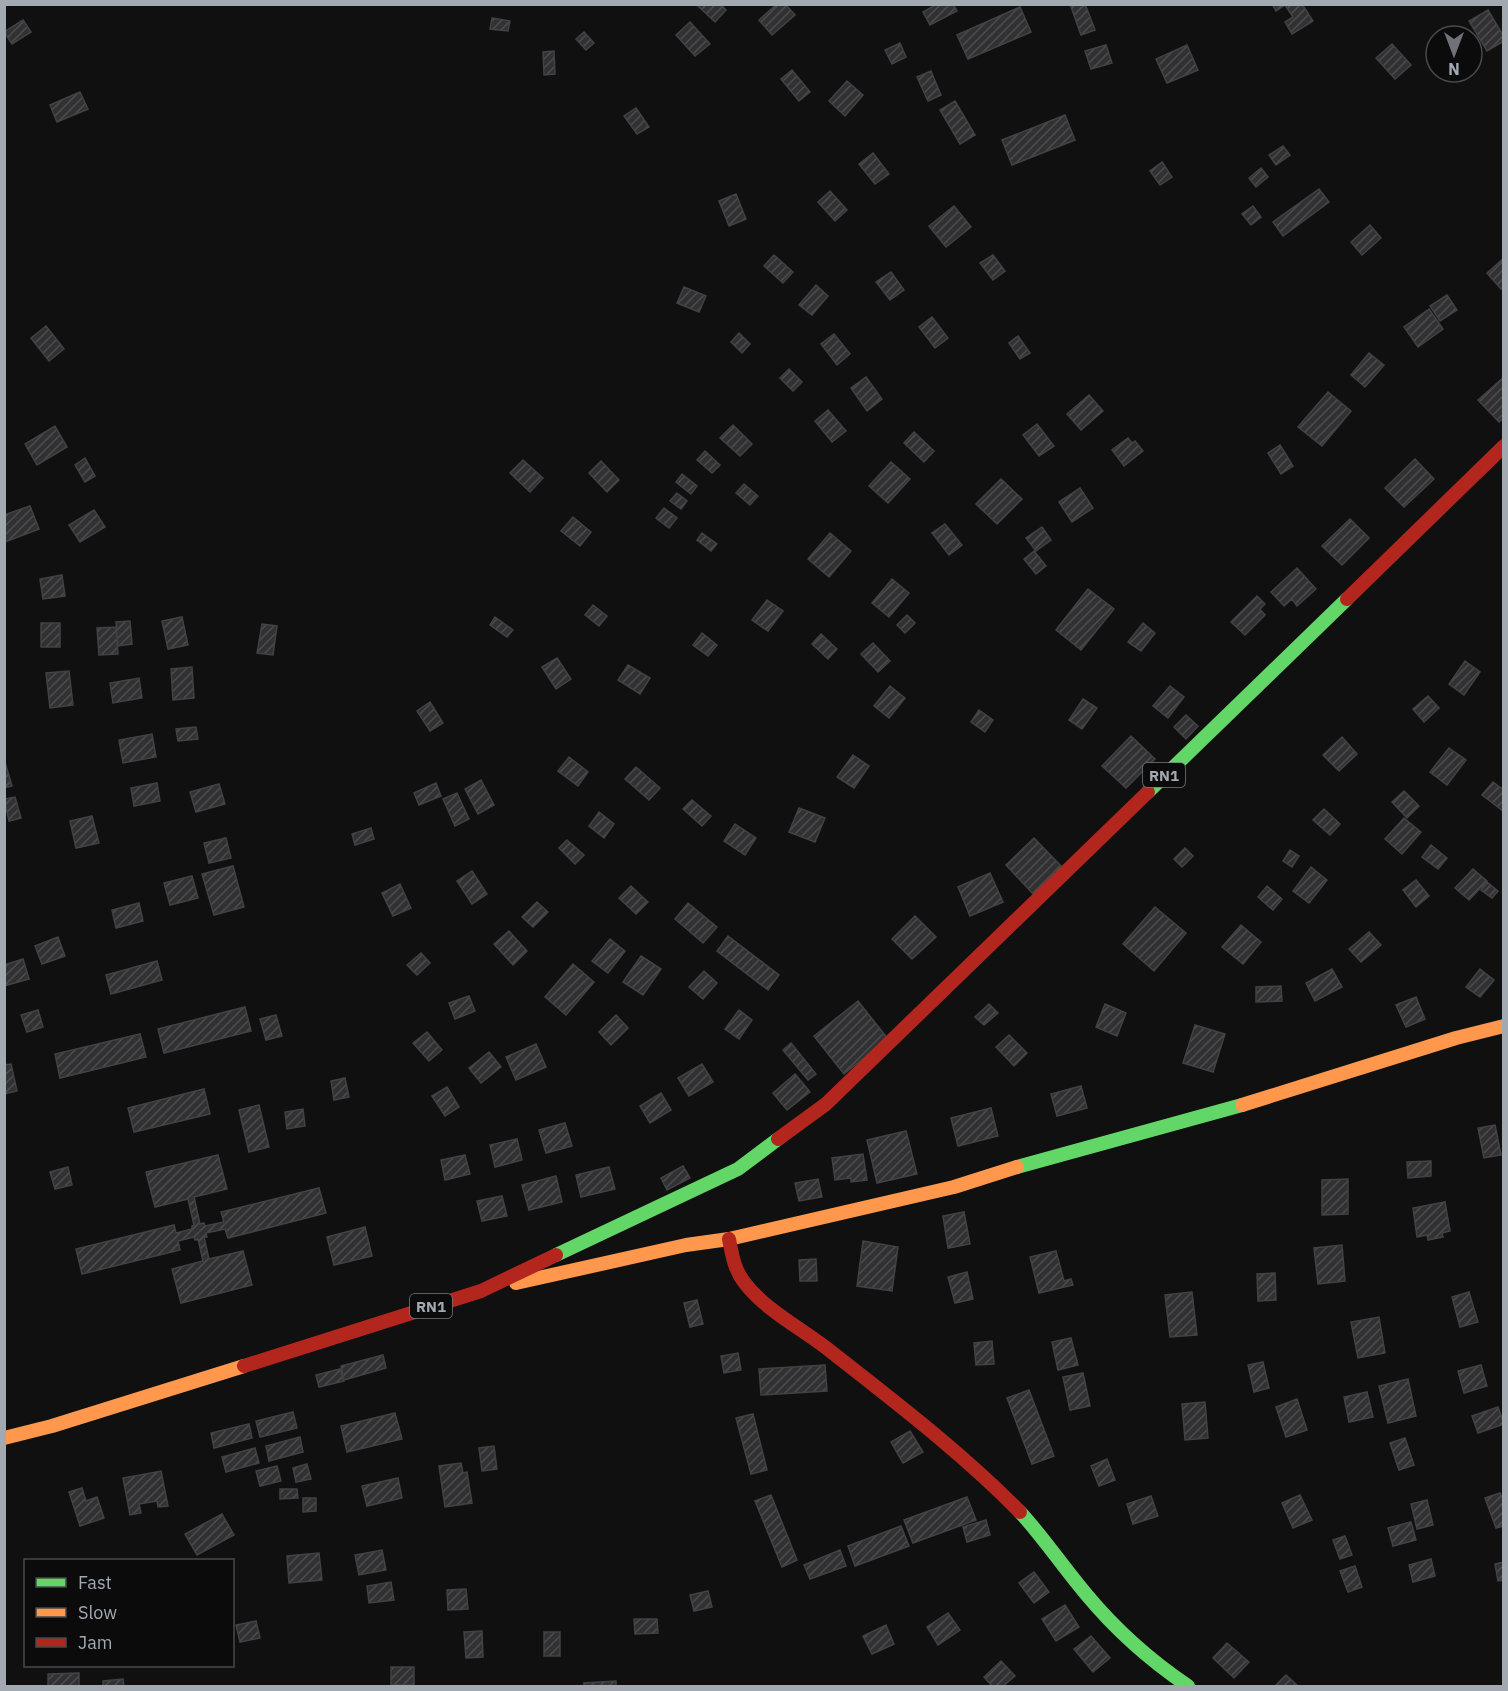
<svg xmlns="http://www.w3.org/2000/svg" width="1508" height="1691" viewBox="0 0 1508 1691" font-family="'IBM Plex Sans',sans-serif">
<defs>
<pattern id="building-hatch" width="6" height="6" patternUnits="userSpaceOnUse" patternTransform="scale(1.5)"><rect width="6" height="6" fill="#313133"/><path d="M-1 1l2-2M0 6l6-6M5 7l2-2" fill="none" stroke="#4c4c4e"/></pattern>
</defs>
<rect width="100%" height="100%" fill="#101011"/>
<path fill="url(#building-hatch)" stroke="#404244" stroke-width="1.5" d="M700,4H720L726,10L715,22L698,6Z
M777,4H785L795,15L772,35L759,20Z
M937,4H953L957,11L930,25L923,12Z
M1070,4H1085L1095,30L1081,35Z
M1272,4H1302L1313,21L1292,34L1285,22L1293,17L1285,5L1276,11Z
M1020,7L1031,32L968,59L957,35Z
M1488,10L1504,37V41L1487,51L1469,21Z
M492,18L510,21L508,31L490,29Z
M23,20L31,32L12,44L4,32Z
M690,22L710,44L695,56L676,35Z
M584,32L594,43L586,50L576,39Z
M900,43L906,57L892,64L885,50Z
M1392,44L1411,65L1395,79L1376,58Z
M1106,45L1112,63L1091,69L1085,51Z
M1187,45L1198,70L1167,83L1156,59Z
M554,51L555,74L544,75L543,52Z
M792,70L810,92L799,101L781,79Z
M931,71L941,95L928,101L917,77Z
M847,81L863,95L845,116L829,101Z
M80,92L88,109L57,122L50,105Z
M955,101L975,135L960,144L940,110Z
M636,108L649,127L637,134L624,116Z
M1065,115L1075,140L1012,165L1002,140Z
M1283,146L1290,155L1276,165L1269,155Z
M873,153L889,174L875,184L859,164Z
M1162,162L1172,177L1160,185L1150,171Z
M1261,168L1268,177L1256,187L1249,178Z
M1319,189L1329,202L1283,236L1273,222Z
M830,191L847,210L835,221L818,202Z
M736,194L746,219L729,226L719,201Z
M954,206L971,227L946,247L929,226Z
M1253,206L1261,217L1251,225L1242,214Z
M1370,225L1381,238L1362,255L1351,242Z
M774,255L793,272L783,283L764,266Z
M993,255L1005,271L993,280L980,263Z
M1504,258V287L1501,289L1487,273Z
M891,272L904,290L890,300L876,282Z
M816,285L828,296L812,315L799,305Z
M684,287L706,296L699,312L677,303Z
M1447,295L1457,310L1440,321L1430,306Z
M1429,309L1443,329L1418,347L1404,327Z
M932,317L948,338L935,348L919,327Z
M46,326L64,349L49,361L31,338Z
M739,333L750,344L742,353L731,342Z
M834,334L850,354L837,365L821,344Z
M1018,336L1030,353L1020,359L1009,343Z
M1369,353L1384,365L1365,387L1351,375Z
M789,369L802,382L793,391L780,378Z
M866,377L882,399L867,411L851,388Z
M1504,377V418L1499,422L1478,400Z
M1328,392L1351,411L1322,446L1298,427Z
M1089,395L1103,411L1081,430L1067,414Z
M828,410L846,431L832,442L815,421Z
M1037,424L1054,446L1039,456L1023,435Z
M733,425L752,444L740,456L720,438Z
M55,426L67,447L37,465L25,444Z
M914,432L934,451L924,462L904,443Z
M1128,438L1132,443L1135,441L1143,451L1124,466L1112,450Z
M1280,445L1293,466L1281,474L1268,453Z
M705,451L720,465L712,473L697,460Z
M85,458L95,476L85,482L75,465Z
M1415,459L1434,479L1404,507L1385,488Z
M523,460L543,478L530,492L510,473Z
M601,461L619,480L607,492L589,473Z
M891,462L910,479L888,503L869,486Z
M682,474L697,486L691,494L676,482Z
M1001,479L1022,499L997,524L976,504Z
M744,484L758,496L750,505L736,493Z
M1080,488L1093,508L1072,522L1059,502Z
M677,493L687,501L681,509L670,501Z
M30,506L39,529L5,542L4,515Z
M664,508L677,518L669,528L656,518Z
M94,510L105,527L80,542L69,525Z
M573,517L591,532L580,546L561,531Z
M1350,519L1369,538L1342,565L1322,546Z
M945,524L962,545L949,555L932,533Z
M1042,527L1051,540L1036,551L1026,538Z
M702,533L717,544L711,551L697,540Z
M830,533L851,551L829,577L808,559Z
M1034,551L1046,566L1036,574L1024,559Z
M1297,568L1316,589L1297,606L1292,599L1284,606L1271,592Z
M62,575L65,596L43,599L40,579Z
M892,579L909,593L889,617L872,603Z
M1088,589L1114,609L1081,650L1056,630Z
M1257,596L1265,604L1260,609L1265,615L1245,635L1231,622Z
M767,600L783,611L768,631L752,620Z
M593,605L607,616L599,626L585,615Z
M907,615L915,623L905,633L897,625Z
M182,617L188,645L168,649L162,621Z
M495,617L513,630L507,637L490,625Z
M130,621L132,644L118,646L116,622Z
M41,623H60V647H41Z
M1143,623L1155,633L1141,651L1128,642Z
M262,624L277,626L273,655L257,653Z
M116,627L118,654L99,655L97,628Z
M702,633L717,645L708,656L693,645Z
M821,634L837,649L828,659L812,644Z
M873,643L890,661L878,672L861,654Z
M557,658L571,679L556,689L542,667Z
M1465,661L1480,672L1464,695L1449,684Z
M628,665L650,678L640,694L618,680Z
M192,667L194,698L173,700L171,669Z
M69,671L73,705L50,708L46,673Z
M139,678L142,698L113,703L110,683Z
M890,686L905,698L889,718L874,706Z
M1170,686L1184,697L1168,718L1153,706Z
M1428,696L1439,708L1424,722L1413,709Z
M1083,699L1097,708L1082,729L1069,720Z
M430,702L443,723L430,731L417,711Z
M979,710L993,720L985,732L971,722Z
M1186,715L1198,726L1186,739L1174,727Z
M196,727L198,739L178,741L176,729Z
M152,734L156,757L123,763L119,740Z
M1131,736L1155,759L1126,788L1102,766Z
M1342,737L1357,754L1339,771L1323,755Z
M1449,748L1466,760L1447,785L1430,772Z
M853,755L869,766L854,788L837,777Z
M569,757L588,772L578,786L558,771Z
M4,759L12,786L4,788Z
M636,767L660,788L649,800L625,779Z
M481,780L494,805L478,814L465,789Z
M1493,782L1504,790L1503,811L1482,795Z
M157,783L160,801L134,806L131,788Z
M436,783L441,796L419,805L414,793Z
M219,784L225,804L196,812L190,792Z
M1404,791L1419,806L1407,818L1392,802Z
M457,793L469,819L455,826L443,799Z
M15,797L21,818L9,821L4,799Z
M692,800L711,816L702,826L683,809Z
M799,808L825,818L815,842L789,832Z
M1324,809L1340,824L1330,835L1313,820Z
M599,812L614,824L604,838L589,826Z
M92,816L99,843L76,848L70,821Z
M1404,818L1421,832L1402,854L1385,839Z
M735,824L756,838L745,855L724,841Z
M371,828L374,839L355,845L352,834Z
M226,838L231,858L209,863L204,843Z
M1034,838L1063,868L1034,895L1006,865Z
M567,840L584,855L575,864L559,848Z
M1431,845L1447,858L1438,869L1422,857Z
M1185,848L1193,856L1182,867L1174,859Z
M1290,850L1299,856L1292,867L1283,861Z
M233,866L244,907L214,915L202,874Z
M1311,867L1327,880L1309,903L1293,891Z
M1473,869L1487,881L1469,900L1455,888Z
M472,871L487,894L472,904L457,881Z
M990,873L1003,902L970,916L958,887Z
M192,876L198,898L170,905L164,883Z
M1416,880L1429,896L1416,907L1403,890Z
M1487,882L1498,891L1492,898L1481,890Z
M400,884L411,908L393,916L382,893Z
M631,886L648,902L636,914L619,898Z
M1267,886L1282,899L1273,910L1258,897Z
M537,902L548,912L533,927L522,917Z
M139,903L143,921L116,928L112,910Z
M688,903L717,927L703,943L675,919Z
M1155,907L1186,933L1154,971L1123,944Z
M915,916L936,937L912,959L892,939Z
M1241,925L1261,942L1243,964L1222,947Z
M509,931L527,951L513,965L494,944Z
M1369,932L1381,945L1361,962L1349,949Z
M728,936L779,975L768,990L717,951Z
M58,937L65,956L42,964L35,946Z
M610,939L625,951L608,973L592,961Z
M421,953L430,963L417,975L407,965Z
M641,956L661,969L643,995L623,982Z
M23,959L29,979L4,986V965Z
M157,961L162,980L111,994L106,975Z
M573,964L594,982L566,1015L545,997Z
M1332,969L1342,987L1315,1001L1306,983Z
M1480,969L1494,980L1480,997L1466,987Z
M704,971L717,983L703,999L689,987Z
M1281,986L1282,1001L1256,1002V987Z
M469,996L475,1011L455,1019L449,1003Z
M1416,997L1425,1019L1406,1027L1396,1005Z
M858,1001L888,1039L844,1074L814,1036Z
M989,1004L998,1013L984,1025L975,1017Z
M1105,1004L1126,1013L1117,1036L1096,1027Z
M245,1007L251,1031L164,1053L158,1029Z
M38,1010L43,1027L27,1032L21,1015Z
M739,1010L752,1020L739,1039L725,1029Z
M276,1015L282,1036L266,1040L260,1019Z
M616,1015L628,1028L611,1045L599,1032Z
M1195,1025L1225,1034L1213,1072L1183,1063Z
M427,1032L442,1050L429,1061L413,1043Z
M140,1034L146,1057L60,1078L55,1054Z
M1009,1035L1027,1053L1014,1066L996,1047Z
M791,1043L816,1074L808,1080L783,1050Z
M536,1044L546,1067L516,1080L506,1057Z
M489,1052L501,1067L481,1083L469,1068Z
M11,1064L17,1091L4,1094V1065Z
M702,1064L713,1082L689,1096L678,1078Z
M795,1074L810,1092L787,1110L773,1093Z
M345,1078L349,1097L334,1100L331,1081Z
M1081,1086L1087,1108L1057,1116L1051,1094Z
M447,1087L459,1107L445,1116L432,1096Z
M204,1089L210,1114L134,1132L128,1108Z
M661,1093L671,1110L650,1123L640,1106Z
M259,1105L269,1147L249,1152L239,1110Z
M991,1108L998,1136L958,1146L951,1118Z
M303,1109L305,1126L287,1129L285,1112Z
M565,1123L572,1146L546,1153L539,1130Z
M1495,1125L1501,1155L1484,1158L1478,1128Z
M906,1131L917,1174L877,1183L867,1140Z
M517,1139L522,1160L495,1167L490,1145Z
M863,1154L867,1180L851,1182V1178L835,1180L832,1158Z
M218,1155L227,1189L194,1197L200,1224L204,1223L205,1226L224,1222L221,1212L319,1188L326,1213L228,1238L225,1229L206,1233L207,1237H204L209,1259L243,1251L252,1285L181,1303L172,1269L203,1261L198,1239L195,1240L194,1237L178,1241L180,1250L82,1274L76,1249L174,1225L176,1233L192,1229V1226L194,1225L188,1199L155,1207L146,1172Z
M465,1155L470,1174L445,1180L441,1160Z
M1431,1161V1176L1408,1178L1407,1162Z
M683,1166L690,1178L667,1190L661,1178Z
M68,1167L72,1185L55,1189L50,1172Z
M609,1167L615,1189L581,1197L576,1175Z
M556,1176L562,1202L529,1210L522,1185Z
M818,1179L822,1197L799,1201L795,1183Z
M1348,1179V1214L1322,1215V1180Z
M502,1196L507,1216L482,1221L477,1201Z
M1445,1202L1450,1231L1442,1233L1443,1237L1428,1240L1427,1235L1417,1237L1413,1208Z
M964,1212L970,1244L948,1248L943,1216Z
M365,1227L372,1256L334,1265L327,1237Z
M863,1241L898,1247L892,1291L857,1286Z
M1342,1245L1345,1281L1318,1284L1314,1248Z
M1056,1251L1064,1281L1071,1279L1073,1285L1039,1293L1030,1257Z
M816,1259L817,1281H800L799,1260Z
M967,1272L973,1299L955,1303L948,1277Z
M1275,1273L1276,1300L1258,1301L1257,1274Z
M1192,1292L1197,1335L1170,1337L1165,1295Z
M1469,1292L1478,1322L1460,1327L1452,1297Z
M697,1300L703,1324L690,1327L684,1303Z
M1379,1317L1385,1353L1358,1358L1351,1322Z
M1071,1338L1078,1365L1058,1370L1052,1342Z
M992,1341L994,1364L976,1365L974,1343Z
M738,1353L741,1370L724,1373L721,1356Z
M383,1355L386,1368L344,1380L341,1366Z
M1263,1362L1269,1388L1254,1392L1248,1365Z
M825,1365L827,1391L761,1395L759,1369Z
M1481,1365L1487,1386L1464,1393L1458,1371Z
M340,1369L344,1381L319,1387L316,1375Z
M1083,1373L1090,1406L1070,1410L1063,1377Z
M1408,1379L1416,1416L1388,1423L1379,1386Z
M1029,1390L1054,1456L1032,1464L1007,1398Z
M1367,1392L1373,1417L1349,1422L1344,1397Z
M1297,1399L1307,1430L1286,1437L1276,1407Z
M1205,1402L1208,1438L1185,1440L1182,1404Z
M1498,1407L1504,1424L1478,1433L1472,1416Z
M293,1412L297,1428L260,1437L256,1421Z
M395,1413L402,1439L347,1452L341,1426Z
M753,1414L767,1470L751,1474L736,1418Z
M249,1424L252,1438L214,1448L211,1433Z
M910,1431L923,1452L903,1463L891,1442Z
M300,1437L303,1452L269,1461L266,1446Z
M1405,1438L1414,1465L1399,1470L1390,1443Z
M494,1446L497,1469L482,1471L479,1448Z
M255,1448L259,1463L226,1472L222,1457Z
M1107,1459L1115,1480L1099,1486L1091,1466Z
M461,1463L463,1473L467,1472L472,1503L445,1507L439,1466Z
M307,1464L311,1479L296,1482L293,1468Z
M277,1466L281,1481L260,1486L256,1471Z
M161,1471L168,1506L158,1507L157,1501L139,1504L141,1513L130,1515L123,1478Z
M398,1478L402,1498L367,1506L362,1486Z
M82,1488L86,1501L97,1497L104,1518L80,1526L69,1492Z
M280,1489H297L298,1498L280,1499Z
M1500,1493L1504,1502V1526L1496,1528L1485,1498Z
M771,1495L797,1560L782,1567L755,1501Z
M1300,1495L1312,1520L1293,1528L1282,1503Z
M1151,1496L1158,1516L1133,1524L1127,1504Z
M967,1497L976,1520L913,1543L904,1520Z
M303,1498H316V1511L303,1512Z
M1427,1500L1433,1525L1417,1529L1411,1504Z
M222,1514L234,1535L197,1555L185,1534Z
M986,1520L990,1535L967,1542L963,1527Z
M1411,1522L1416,1540L1393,1546L1388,1528Z
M901,1526L909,1546L855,1566L848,1546Z
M1345,1536L1352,1555L1340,1559L1333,1540Z
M382,1550L386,1570L359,1575L355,1555Z
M840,1550L846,1566L810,1579L804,1565Z
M319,1553L322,1580L289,1583L287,1556Z
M1431,1559L1435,1576L1413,1582L1409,1565Z
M1504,1562V1580L1498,1581L1495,1564Z
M1355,1566L1362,1587L1348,1592L1340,1571Z
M1034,1572L1049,1592L1034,1603L1019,1583Z
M391,1582L394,1600L369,1603L367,1586Z
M466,1589L468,1609L448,1610L447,1590Z
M708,1591L712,1607L694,1611L690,1595Z
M1065,1605L1079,1627L1056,1641L1042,1619Z
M948,1613L960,1630L938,1645L927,1627Z
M634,1619H657L658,1633L635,1634Z
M256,1621L260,1638L240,1642L236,1625Z
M886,1625L894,1644L872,1654L863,1636Z
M482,1631L483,1657L466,1658L464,1632Z
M544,1632H560V1656H544Z
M1091,1636L1110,1658L1093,1672L1074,1649Z
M1227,1643L1249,1662L1234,1678L1213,1658Z
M1001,1661L1015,1676L1003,1686H992L984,1677Z
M391,1667H414V1685H391Z
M79,1673V1686H48V1674Z
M1286,1675L1298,1686H1275Z
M123,1679L124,1686H103V1681Z
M616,1681V1686H584V1683Z"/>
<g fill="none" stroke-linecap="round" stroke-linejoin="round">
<path stroke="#63d668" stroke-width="14" d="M1148,792L1347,599
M1017,1167L1242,1105
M556,1255L738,1169L778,1139
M1020,1512C1044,1538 1063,1567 1086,1594C1115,1629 1151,1661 1188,1686"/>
<path stroke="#ff974d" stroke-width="14" d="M1242,1105L1456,1038L1504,1026
M516,1283L686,1245L729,1239L954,1187L1017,1167
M4,1438L52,1426L244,1366"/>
<path stroke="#b3261e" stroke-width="14" d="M1347,599L1504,446
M778,1139L826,1104L1148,792
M729,1239C732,1254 734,1269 744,1282C765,1310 801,1328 829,1350C895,1402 961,1452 1020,1512
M244,1366L481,1291L556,1255"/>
</g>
<g text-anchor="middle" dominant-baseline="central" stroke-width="5" stroke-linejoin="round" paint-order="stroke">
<g fill="#0b0b0c" stroke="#757a80" stroke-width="1.5">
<rect x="1143" y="763" width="42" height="24" rx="4.5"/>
<rect x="410" y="1294" width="42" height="24" rx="4.5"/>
</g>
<g font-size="15" font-weight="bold" fill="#a2a9b1">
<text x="1164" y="775">RN1</text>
<text x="431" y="1306">RN1</text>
</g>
</g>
<rect width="1508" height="1691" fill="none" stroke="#a2a9b1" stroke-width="12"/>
<rect x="24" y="1559" width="210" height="108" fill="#0b0b0c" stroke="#474a4e" stroke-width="1.5"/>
<rect x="36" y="1578" width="30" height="9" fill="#63d668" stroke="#474a4e" stroke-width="1.5"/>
<text x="78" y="1589" font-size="18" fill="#a2a9b1">Fast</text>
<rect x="36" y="1608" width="30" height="9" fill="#ff974d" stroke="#474a4e" stroke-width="1.5"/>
<text x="78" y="1619" font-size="18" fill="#a2a9b1">Slow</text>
<rect x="36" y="1638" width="30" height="9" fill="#b3261e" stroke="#474a4e" stroke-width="1.5"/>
<text x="78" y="1649" font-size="18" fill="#a2a9b1">Jam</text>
<g transform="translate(1454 54) rotate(180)"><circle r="28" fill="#0b0b0c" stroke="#474a4e" stroke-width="1.5"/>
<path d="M0-4.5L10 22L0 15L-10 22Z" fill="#6f7379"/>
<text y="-9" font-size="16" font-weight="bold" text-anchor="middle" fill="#a2a9b1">N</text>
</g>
</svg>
